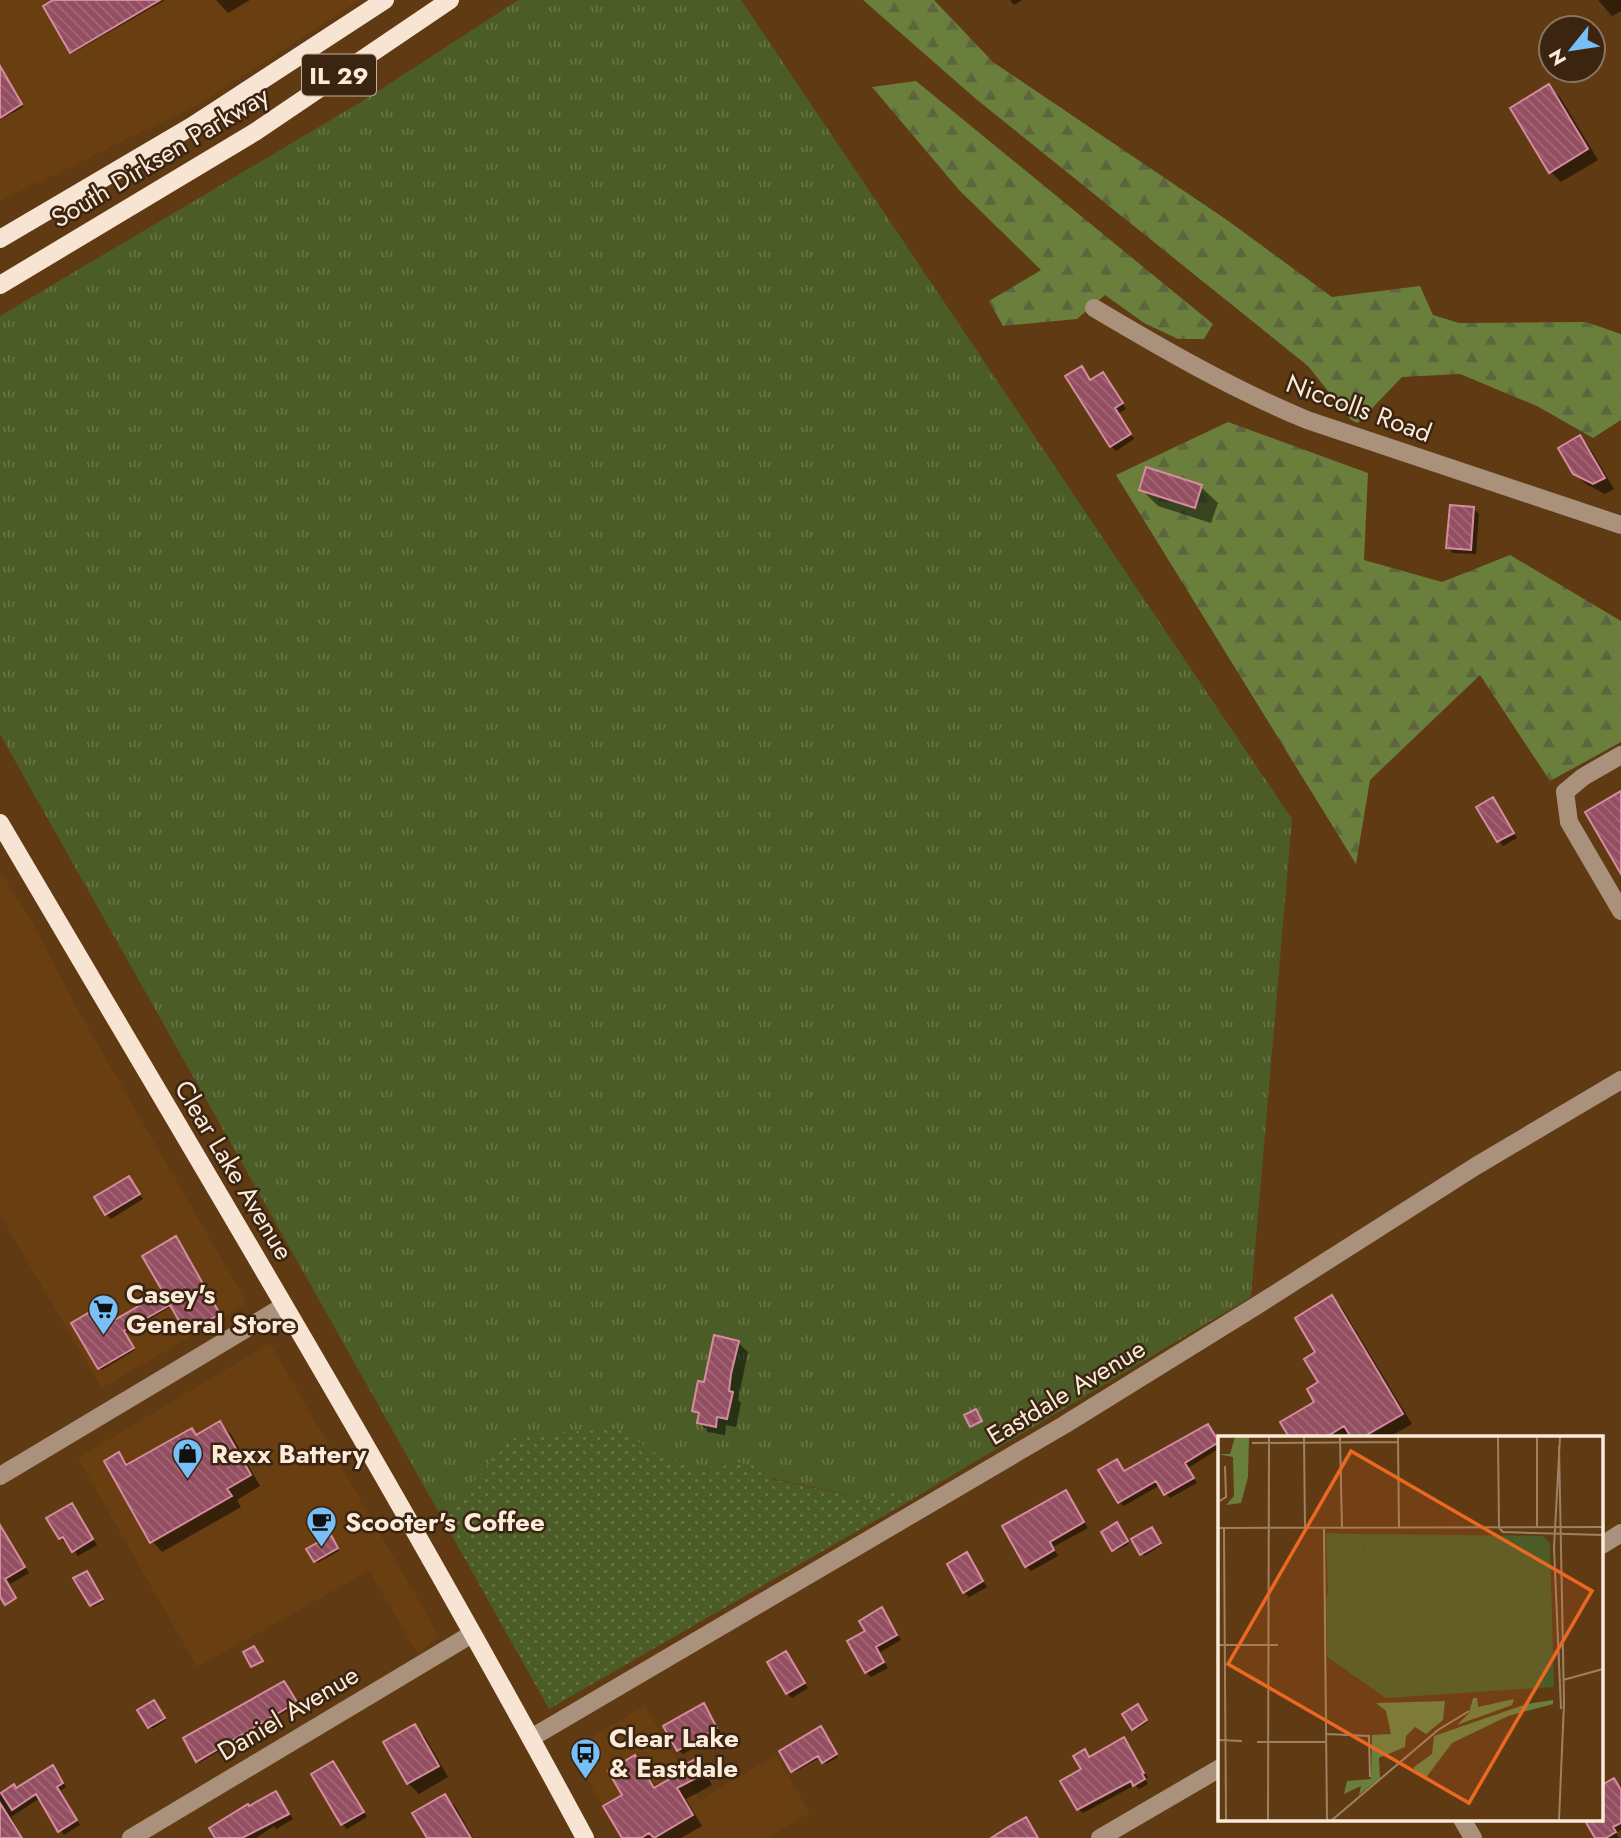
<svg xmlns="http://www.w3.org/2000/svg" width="1621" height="1838" viewBox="0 0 1621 1838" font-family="Jost,sans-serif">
<defs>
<pattern id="grass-tufts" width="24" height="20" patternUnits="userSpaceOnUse" patternTransform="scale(1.75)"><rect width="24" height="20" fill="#4c5c27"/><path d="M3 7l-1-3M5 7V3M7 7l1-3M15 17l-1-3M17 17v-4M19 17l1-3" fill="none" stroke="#677446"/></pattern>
<pattern id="forest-firs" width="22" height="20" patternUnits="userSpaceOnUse" patternTransform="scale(1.75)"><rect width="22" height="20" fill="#6a7f3b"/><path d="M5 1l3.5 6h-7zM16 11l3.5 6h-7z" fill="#5c653e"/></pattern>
<pattern id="park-dots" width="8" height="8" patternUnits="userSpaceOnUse" patternTransform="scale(1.75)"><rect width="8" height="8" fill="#4c5c27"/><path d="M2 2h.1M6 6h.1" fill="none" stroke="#677446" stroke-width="1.8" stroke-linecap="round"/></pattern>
<pattern id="building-back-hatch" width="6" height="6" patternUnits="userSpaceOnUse" patternTransform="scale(1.75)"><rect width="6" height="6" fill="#934f61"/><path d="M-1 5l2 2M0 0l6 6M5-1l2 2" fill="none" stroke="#a36877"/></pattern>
</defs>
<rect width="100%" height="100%" fill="#5f3a13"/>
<path fill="#693f11" d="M0,0H360L201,103L0,201Z
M0,871L32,922L79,1012L247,1303L102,1388L0,1215Z
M270,1343L439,1636L418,1654L369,1571L197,1667L78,1458Z
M645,1706L700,1800L776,1755L810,1813L767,1838H621L570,1749Z"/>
<path fill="url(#grass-tufts)" d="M518,0H741L1292,819L1251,1297L906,1503L899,1491L888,1487L882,1502L770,1478L740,1463L700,1469L653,1452L618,1429L510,1440L442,1518L0,734V316L366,99Z"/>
<path fill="url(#forest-firs)" d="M863,0H934L993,62L1227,220L1332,297L1420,286L1433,315L1459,323L1586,322L1621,334V420L1593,438L1537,406L1460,374L1402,377L1358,423L1351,420L1308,366L976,99Z
M916,81L1213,324L1204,339H1178L1144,323L1105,295L1077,319L1003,326L989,301L1041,270L960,191L872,87Z
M1228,422L1368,473L1364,560L1442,582L1510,555L1621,621V742L1550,781L1480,675L1370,780L1356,864L1116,475Z"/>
<path fill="url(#park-dots)" d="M619,1429L653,1452L700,1469L740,1463L769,1468L771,1479L881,1502L888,1487L899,1491L906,1503L549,1709L442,1518L510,1440L525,1434Z"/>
<path fill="#0007" d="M57,0H165L73,53Z
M216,0H250L228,13Z
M1010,0H1022L1014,5Z
M1598,0H1621V11L1612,16Z
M0,69L23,107L0,120Z
M1549,87L1560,97L1598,160L1561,182L1551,172Z
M1081,369L1091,381L1107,379L1126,409L1118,414L1134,439L1116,451L1111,446Z
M1580,437L1590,448L1614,489L1605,494L1586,484L1574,473Z
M1201,487L1218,503L1211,523L1158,506L1141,489Z
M1474,509L1479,514L1476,554L1453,553L1448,548Z
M1493,800L1517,838L1503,846L1479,808Z
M129,1178L143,1199L111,1219L106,1214Z
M177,1240L221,1316L189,1334L172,1306L125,1334L135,1350L102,1370L100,1368L117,1321L165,1293Z
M1332,1298L1342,1308L1412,1424L1389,1437H1291L1282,1422L1317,1403L1320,1383L1318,1352Z
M738,1343L748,1352L738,1400L741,1403L736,1427L726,1425L725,1435L708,1432L699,1422L700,1417L694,1411L705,1384Z
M220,1423L231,1434L260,1486L237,1500L241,1507L162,1552L152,1541L119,1454L130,1465L191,1430L197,1436Z
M1208,1426L1220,1444V1448L1188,1468L1197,1483L1170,1498L1160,1485L1124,1506L1119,1502L1117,1461L1125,1472Z
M1065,1492L1088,1528L1053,1547L1058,1556L1031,1571L1026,1566Z
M72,1505L97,1545L78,1556L68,1541L65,1543L60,1538Z
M1118,1526L1129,1544L1115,1551L1113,1550Z
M1153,1531L1162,1545L1144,1556L1133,1540Z
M7,1539L29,1573L10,1584L0,1570V1543Z
M332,1539L339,1551L317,1563L309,1550Z
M967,1554L987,1587L969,1597L964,1592Z
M89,1575L104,1601L93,1607L76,1579Z
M882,1610L901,1640L879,1653L888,1668L871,1677L866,1672L867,1631Z
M786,1653L808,1688L792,1698L787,1693Z
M286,1685L297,1705L199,1763L198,1761Z
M156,1704L166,1720L152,1729L150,1727Z
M703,1705L721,1733L683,1754L678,1750Z
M1139,1708L1148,1722L1135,1730L1133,1728Z
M414,1726L425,1737L448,1777L419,1794L408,1783Z
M822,1730L838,1757L826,1764L821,1757L795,1772L793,1771Z
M1124,1739L1148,1778L1145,1779L1148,1784L1139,1789L1135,1785L1083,1813L1078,1809L1084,1752L1090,1759Z
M634,1758L645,1768L656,1788L685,1771L695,1761L705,1772L712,1785L686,1799L702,1826L681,1838H624V1796Z
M333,1763L367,1817L347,1829L342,1824Z
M56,1771L66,1787L60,1791L80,1825L64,1835L40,1798L11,1817L23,1838H0V1795L13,1786L16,1789Z
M1614,1780L1621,1787V1830L1616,1833L1619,1838H1597L1586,1819H1602V1801L1607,1798L1602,1787Z
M276,1793L293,1819L276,1829L274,1826L256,1838H217Z
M445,1796L455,1806L473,1838H429Z"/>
<path fill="url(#building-back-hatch)" stroke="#d68c9e" stroke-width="2" d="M53,0H160L70,53L43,6Z
M0,66L22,104L0,118Z
M1549,84L1588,149L1549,173L1510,108Z
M1082,366L1090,380L1103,372L1123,403L1115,408L1131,434L1110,447L1065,376Z
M1580,435L1605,478L1593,484L1573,474L1558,448Z
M1146,467L1202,485L1195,508L1139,490Z
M1450,505L1474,507L1471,550L1446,548Z
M1621,791V874L1585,812Z
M1493,797L1514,833L1497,842L1476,807Z
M129,1176L140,1194L105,1215L94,1197Z
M176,1236L220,1314L186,1333L170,1305L124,1331L134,1348L98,1369L71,1323L107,1302L116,1319L163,1292L142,1256Z
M1332,1295L1403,1414L1363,1437H1351L1344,1426L1326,1437H1289L1280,1422L1314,1402L1307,1389L1318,1382L1304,1359L1315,1352L1295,1318Z
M714,1335L739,1341L731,1374L729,1391L733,1392L727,1419L717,1417L716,1427L697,1423L699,1413L692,1411L698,1381L704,1382Z
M976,1409L982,1421L970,1427L964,1415Z
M220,1421L251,1475L227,1489L232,1496L150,1543L104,1461L119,1452L126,1465L192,1428L196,1435Z
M1208,1424L1219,1442L1185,1463L1194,1478L1164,1495L1156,1481L1118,1503L1098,1470L1117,1459L1124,1471Z
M1066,1490L1084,1522L1050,1542L1054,1550L1025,1567L1002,1526Z
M72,1503L93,1539L72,1552L63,1537L59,1539L46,1518Z
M1117,1522L1128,1541L1112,1551L1101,1532Z
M0,1525L25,1567L5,1579L16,1598L5,1605L0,1597Z
M1152,1527L1161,1543L1140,1555L1131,1539Z
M331,1535L338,1548L314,1562L306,1549Z
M967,1552L983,1581L963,1593L947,1564Z
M87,1571L103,1599L90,1606L73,1578Z
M882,1607L897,1635L876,1647L884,1662L865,1673L847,1641L865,1631L859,1621Z
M254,1646L263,1661L251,1667L243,1652Z
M786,1651L805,1683L786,1694L767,1662Z
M284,1681L297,1702L196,1762L183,1738Z
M154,1700L165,1718L148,1728L137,1710Z
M704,1703L717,1728L677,1751L663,1726Z
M1138,1704L1147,1720L1132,1730L1122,1714Z
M415,1724L439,1766L407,1784L383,1742Z
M821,1726L837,1754L822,1763L818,1756L791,1772L779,1751Z
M1124,1737L1144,1773L1142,1774L1145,1779L1133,1786L1131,1781L1077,1810L1060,1781L1081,1769L1073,1756L1085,1749L1089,1757Z
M635,1755L654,1788L683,1771L681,1767L695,1759L704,1774L677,1788L693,1815L654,1838L649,1833L641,1838H622L603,1806L622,1795L608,1771Z
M333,1761L364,1812L341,1825L311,1774Z
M53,1765L63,1783L57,1787L77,1820L58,1832L36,1794L12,1810L1,1793L14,1784L16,1788Z
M1614,1778L1621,1790V1823L1613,1827L1616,1832L1606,1838H1595L1584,1819H1602V1785Z
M276,1791L289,1814L242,1838H215L209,1828L248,1804L249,1806Z
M445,1794L471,1838H427L412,1813Z
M0,1803L22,1838H0Z
M1026,1817L1038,1838H991L1008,1827Z"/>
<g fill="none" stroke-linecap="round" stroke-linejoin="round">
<path stroke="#a9917c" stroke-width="18" d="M1094,308C1163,349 1232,389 1307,420L1621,525
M1621,755L1583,777L1565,792L1569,822L1621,911
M0,1476L284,1306
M1602,1545L1621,1533
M531,1738L1064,1425L1256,1306L1476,1166L1621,1080
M1462,1819L1473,1838
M131,1838L472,1634
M1100,1838L1220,1768"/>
<path stroke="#f8e4d3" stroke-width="18" d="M0,239L192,126L385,0
M0,285L255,132L450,0
M0,823C198,1160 400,1494 585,1838"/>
</g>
<defs>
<symbol id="supermarket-pin" viewBox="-11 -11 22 30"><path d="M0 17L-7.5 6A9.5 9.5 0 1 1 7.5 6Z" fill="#78bff7" stroke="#3b2510"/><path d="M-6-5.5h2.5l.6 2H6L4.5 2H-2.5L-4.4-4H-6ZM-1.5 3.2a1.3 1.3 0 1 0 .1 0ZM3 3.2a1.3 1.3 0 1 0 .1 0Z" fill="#111"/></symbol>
<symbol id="shop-pin" viewBox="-11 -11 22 30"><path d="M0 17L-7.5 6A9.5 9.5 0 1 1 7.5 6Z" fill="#78bff7" stroke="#3b2510"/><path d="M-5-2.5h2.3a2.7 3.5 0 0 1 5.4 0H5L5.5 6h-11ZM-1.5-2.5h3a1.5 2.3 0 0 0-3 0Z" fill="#111"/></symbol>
<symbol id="cafe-pin" viewBox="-11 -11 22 30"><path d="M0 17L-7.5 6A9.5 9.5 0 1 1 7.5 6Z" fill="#78bff7" stroke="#3b2510"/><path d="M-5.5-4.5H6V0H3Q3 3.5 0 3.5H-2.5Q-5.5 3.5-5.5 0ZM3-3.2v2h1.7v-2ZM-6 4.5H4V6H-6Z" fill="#111"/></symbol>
<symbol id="bus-pin" viewBox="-11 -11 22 30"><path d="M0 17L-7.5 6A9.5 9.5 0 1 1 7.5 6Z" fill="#78bff7" stroke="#3b2510"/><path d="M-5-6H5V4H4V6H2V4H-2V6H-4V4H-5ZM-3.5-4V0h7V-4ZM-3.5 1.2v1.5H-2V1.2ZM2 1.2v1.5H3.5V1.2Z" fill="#111"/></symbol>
</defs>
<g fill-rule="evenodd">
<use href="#supermarket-pin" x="86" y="1292" width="35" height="47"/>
<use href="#shop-pin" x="170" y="1436" width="35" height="47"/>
<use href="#cafe-pin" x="304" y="1504" width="35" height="47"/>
<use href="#bus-pin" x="568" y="1736" width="35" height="47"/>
</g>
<g text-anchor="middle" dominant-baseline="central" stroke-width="5" stroke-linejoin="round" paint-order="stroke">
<rect fill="#3b2510" stroke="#c2b09e" stroke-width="2" x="302" y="54.5" width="74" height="41" rx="5"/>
<g font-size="24" font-weight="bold" fill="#fcebdb">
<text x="339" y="75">IL 29</text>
</g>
<g font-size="26" fill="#fcebdb" stroke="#3b2510">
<text transform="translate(160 157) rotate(-31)">South Dirksen Parkway</text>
<text transform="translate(1359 408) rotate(20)">Niccolls Road</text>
<text transform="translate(234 1170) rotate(59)">Clear Lake Avenue</text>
<text transform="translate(1066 1392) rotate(-31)">Eastdale Avenue</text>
<text transform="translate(288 1713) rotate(-31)">Daniel Avenue</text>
</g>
<g font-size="26" font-weight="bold" fill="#fcebdb" stroke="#3b2510" text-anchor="start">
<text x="126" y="1294">Casey's<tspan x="126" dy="30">General Store</tspan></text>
<text x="211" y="1454">Rexx Battery</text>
<text x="345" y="1522">Scooter's Coffee</text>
<text x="609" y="1738">Clear Lake<tspan x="609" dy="30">&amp; Eastdale</tspan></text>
</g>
</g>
<g transform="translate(1218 1436)">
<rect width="385" height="385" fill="#5f3a13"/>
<path d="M141,98L325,100L332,107L336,251L168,262L109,221L108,160L139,127L146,113Z" fill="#4c5c27"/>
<path d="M17,1H31L30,41L23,67L8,69L16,60L15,21L0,18H12ZM255,262H259L260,271L296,263L294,269L239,289L251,277ZM335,264V268L290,280L234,307L207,343L196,337V331L214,318L216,300L309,268ZM227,265L225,284L208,298L197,291L188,300L187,311L161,322L162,342L141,359L143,350L126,358L129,345L153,343L154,299L173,298L168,275L158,267Z" fill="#6a7f3b"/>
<path d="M108,97L141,98L146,112L139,128L110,160Z" fill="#4c5c27"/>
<path fill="none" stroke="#9e8163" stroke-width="2" d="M86,1L87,92M122,1L124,93M180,1L181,92M280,1L281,91M319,1V90M342,1L336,112L343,273M34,7L180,6M0,66L8,61L7,30M0,92L385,91M281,92L285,96L385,99M6,93L8,384M106,93L109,384M0,209H60M345,244L385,233M109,298L151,300L152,341M0,304L24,305M39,306H109M50,384L51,1M114,384L220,294L251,275M341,384L346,267L341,10"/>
<path fill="#ea6821" fill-opacity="0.15" stroke="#ea6821" stroke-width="3.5" d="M133,15L374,155L251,367L10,228Z"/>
<rect width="385" height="385" fill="none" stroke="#fcebdb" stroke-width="3.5"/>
</g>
<g transform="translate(1572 49) rotate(240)"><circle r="33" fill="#3b2510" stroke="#887461" stroke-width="2"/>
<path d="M0-5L12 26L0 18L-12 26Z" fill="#78bff7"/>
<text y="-10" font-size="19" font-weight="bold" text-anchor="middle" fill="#fcebdb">N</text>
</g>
</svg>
